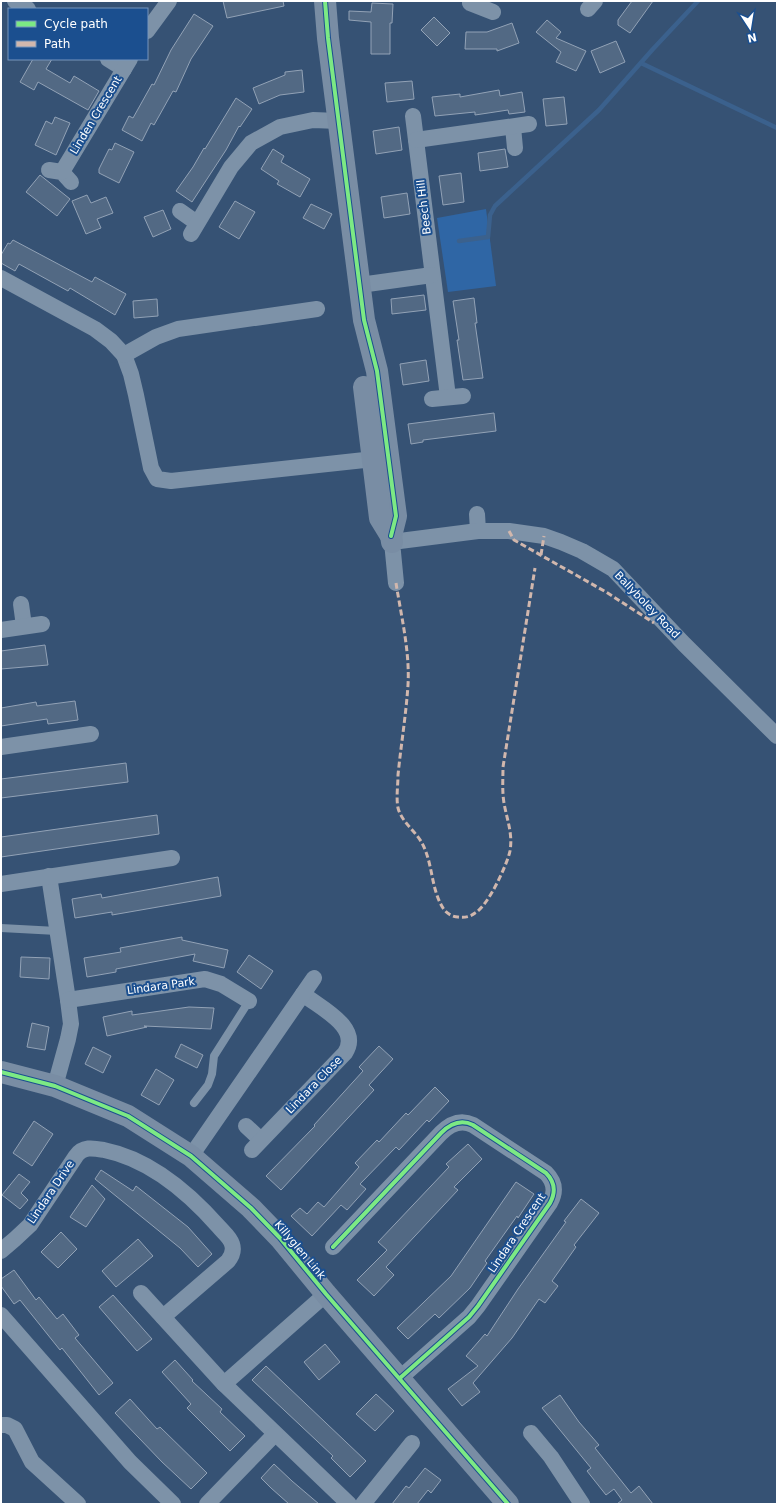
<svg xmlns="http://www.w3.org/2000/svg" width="778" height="1505" font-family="'DejaVu Sans',sans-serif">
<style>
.green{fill:#2f66a5}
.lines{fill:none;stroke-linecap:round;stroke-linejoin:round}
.stream{stroke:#3b618d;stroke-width:4.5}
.building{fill:#526984;stroke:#92a2b6}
.lane{stroke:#7d92a8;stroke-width:8}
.street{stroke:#7d92a8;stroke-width:16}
.secondary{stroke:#798da4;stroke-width:22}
.quiet{stroke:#d1b7ad;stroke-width:3;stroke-dasharray:6 3;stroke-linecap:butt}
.cycleway-casing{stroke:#1b4f8f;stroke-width:6}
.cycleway{stroke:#7ce984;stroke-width:4}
.labels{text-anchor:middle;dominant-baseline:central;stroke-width:4;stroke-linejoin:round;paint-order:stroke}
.street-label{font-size:11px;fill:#fff;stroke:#1b4f8f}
</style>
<rect width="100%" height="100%" fill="#365274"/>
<polygon class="green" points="486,209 496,286 448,292 437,218"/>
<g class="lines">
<g class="stream">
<polyline points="641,63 777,128"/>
<polyline points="459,241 488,237 490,215 495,206 599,110 653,49 698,1"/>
</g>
</g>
<g class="building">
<polygon points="223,1 283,1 284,6 227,18"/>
<polygon points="632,1 653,1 630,33 618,25 618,20"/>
<polygon points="372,3 393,4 392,23 390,23 390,54 371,54 371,22 349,20 349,11 371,12"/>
<polygon points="194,14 213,26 191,59 176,92 173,91 154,125 151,123 142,141 122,130 129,116 133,118 152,84 154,85 171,50"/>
<polygon points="434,17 450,33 437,46 421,30"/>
<polygon points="547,20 561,32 556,38 586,51 576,71 556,62 561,52 536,32"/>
<polygon points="512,23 519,43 497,51 497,49 465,49 466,32 487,32"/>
<polygon points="616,41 625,62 600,73 591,51"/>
<polygon points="33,59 52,59 46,69 70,83 74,76 99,91 88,110 38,82 34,90 20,82"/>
<polygon points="302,70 304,92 280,95 259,104 253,88 285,75 285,72"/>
<polygon points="412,81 414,99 387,102 385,83"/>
<polygon points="499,90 500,96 522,92 525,112 509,114 508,110 475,115 475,112 435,116 432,97 460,94 460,97"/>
<polygon points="564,97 567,124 546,126 543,99"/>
<polygon points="236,98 252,109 240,127 239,126 226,150 192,202 176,191 193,167 204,148 205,149"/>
<polygon points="55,117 70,123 56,155 35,145 46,121 52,124"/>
<polygon points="399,127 402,150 376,154 373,131"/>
<polygon points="115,143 134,152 119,183 99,173 99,169 109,149 112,150"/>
<polygon points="273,149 284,156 281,162 310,179 300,197 277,184 279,181 261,169"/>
<polygon points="505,149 508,167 480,171 478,153"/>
<polygon points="461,173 464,202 443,205 439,176"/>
<polygon points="40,175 70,199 57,216 26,192"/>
<polygon points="407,193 410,214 384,218 381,197"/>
<polygon points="87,195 91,203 106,197 113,213 97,219 101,228 86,234 72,201"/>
<polygon points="235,201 255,212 239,239 219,227"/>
<polygon points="311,204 332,214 324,229 303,218"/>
<polygon points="163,210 171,229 153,237 144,217"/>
<polygon points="13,240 92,282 95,277 126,294 115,315 70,288 68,291 19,264 15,271 1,263 1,255 8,243 10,244"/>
<polygon points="424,295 426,310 392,314 391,299"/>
<polygon points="474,298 477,323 475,323 483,378 463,380 457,340 459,340 453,301"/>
<polygon points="157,299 158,316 134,318 133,301"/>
<polygon points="426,360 429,381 403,385 400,364"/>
<polygon points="494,413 496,431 423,440 423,442 411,444 408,424"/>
<polygon points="45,645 48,665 1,669 1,651"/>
<polygon points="75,701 78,720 48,724 47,719 1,726 1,708 36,702 37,706"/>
<polygon points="126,763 128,782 1,798 1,779"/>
<polygon points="157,815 159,834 1,857 1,837"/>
<polygon points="218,877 221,896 112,915 112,912 75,918 72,899 101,894 102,898"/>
<polygon points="182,937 182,940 228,950 224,968 193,961 195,954 116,969 116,972 87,977 84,958 121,952 120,948"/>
<polygon points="249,955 273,971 261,989 237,972"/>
<polygon points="21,957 50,958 49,979 20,977"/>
<polygon points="189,1007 214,1008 211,1029 144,1026 147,1027 107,1036 103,1017 132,1011 132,1015"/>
<polygon points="32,1023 49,1027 45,1050 27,1047"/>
<polygon points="181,1044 203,1055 197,1068 175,1057"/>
<polygon points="379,1046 393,1059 369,1085 374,1090 281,1190 266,1176 315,1126 314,1125 363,1071 359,1067"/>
<polygon points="93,1047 111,1056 103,1073 85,1064"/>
<polygon points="156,1069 174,1080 159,1105 141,1095"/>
<polygon points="435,1087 449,1101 429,1122 427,1120 399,1150 396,1147 360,1184 366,1189 347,1210 341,1205 312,1236 291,1216 300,1208 307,1214 318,1202 324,1207 359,1167 355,1163 377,1140 379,1142 406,1113 408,1115"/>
<polygon points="34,1121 53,1134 32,1166 13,1153"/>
<polygon points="468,1144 482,1159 454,1187 458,1190 386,1267 394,1275 374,1296 357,1280 387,1250 378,1242 449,1167 446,1164"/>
<polygon points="101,1170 133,1191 136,1186 188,1227 212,1254 198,1267 180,1248 95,1179"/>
<polygon points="19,1174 30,1182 21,1193 28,1200 20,1209 2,1195"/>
<polygon points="516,1182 534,1194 518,1218 517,1216 485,1261 487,1263 470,1288 439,1318 435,1314 408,1339 397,1328 451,1276"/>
<polygon points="92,1185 105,1199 86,1227 70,1217"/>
<polygon points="581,1199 599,1213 574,1245 576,1247 552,1281 558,1286 545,1303 539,1299 512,1338 473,1383 480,1392 462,1406 448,1389 478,1366 466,1356 485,1334 487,1336 518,1289 566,1222 564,1221"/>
<polygon points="61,1232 77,1249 58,1268 41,1252"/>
<polygon points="138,1239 153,1256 116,1287 102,1271"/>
<polygon points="14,1270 36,1300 39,1297 57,1319 63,1314 79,1335 75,1338 113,1383 99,1395 62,1348 60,1350 20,1300 14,1304 1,1286 1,1279"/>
<polygon points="113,1295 152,1339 137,1351 99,1307"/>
<polygon points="325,1344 340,1362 319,1380 304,1362"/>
<polygon points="175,1360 193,1380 192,1381 222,1409 220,1412 245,1436 230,1451 187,1408 191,1404 162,1372"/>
<polygon points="266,1366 366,1461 350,1477 331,1458 333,1456 252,1380"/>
<polygon points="376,1394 394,1411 375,1431 356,1414"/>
<polygon points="560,1395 579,1422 599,1445 595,1448 631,1493 639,1486 653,1504 617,1504 622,1500 614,1489 606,1495 587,1471 591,1468 542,1408"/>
<polygon points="130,1399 157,1429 160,1427 207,1473 191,1489 162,1462 115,1413"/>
<polygon points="274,1464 292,1481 319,1504 289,1504 271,1488 261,1478"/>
<polygon points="425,1468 441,1480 431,1493 428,1490 417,1504 392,1504 406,1486 409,1488"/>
</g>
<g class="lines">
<g class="lane">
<polyline points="1,928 57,931"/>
<polyline points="194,1103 208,1085 212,1074 214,1056 249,1001"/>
</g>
<g class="street">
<polyline points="15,1 28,9"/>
<polyline points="471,1 470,3 493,12"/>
<polyline points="588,9 595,1"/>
<polyline points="147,31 169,1"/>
<polyline points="108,59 124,69"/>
<polyline points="413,116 448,397"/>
<polyline points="513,127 515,148"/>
<polyline points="416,140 529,124"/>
<polyline points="49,170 62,172 71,182"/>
<polyline points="62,172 130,59"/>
<polyline points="180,211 197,223"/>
<polyline points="191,234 231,167 251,143 280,127 313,120 338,121"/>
<polyline points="1,278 95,329 111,341 124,355 131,374 136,395 151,468 157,479 171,481 383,458"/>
<polyline points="360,285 432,275"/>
<polyline points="124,355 156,337 178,329 317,309"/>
<polyline points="432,399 463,396"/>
<polyline points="477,514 478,531"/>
<polyline points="396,583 392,542 478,531 509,531 544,536 561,542 582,551 613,569 684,644 777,736"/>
<polyline points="21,604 24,626"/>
<polyline points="1,630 42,624"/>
<polyline points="1,747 91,734"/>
<polyline points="49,876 68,1000 71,1024 68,1039 55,1086"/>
<polyline points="1,884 172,858"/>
<polyline points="68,1000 205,979 221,984 249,1001"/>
<polyline points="246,1126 261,1140"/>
<path d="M252,1150L345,1053C362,1027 320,1008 303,994"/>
<polyline points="191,1156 314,978"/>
<path d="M333,1247L441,1133C450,1124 461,1119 473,1125L546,1173C555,1182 556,1192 550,1203L478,1306L469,1317L400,1378"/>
<path d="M1,1251L15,1239L30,1225L76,1156C83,1146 93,1148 104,1150C149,1159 189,1193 219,1227C223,1232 230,1237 232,1244C234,1250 232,1256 228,1261L163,1317"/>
<polyline points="141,1293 224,1384 349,1504"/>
<polyline points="1,1315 130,1462 173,1504"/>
<polyline points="224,1384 326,1294"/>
<polyline points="1,1425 7,1425 15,1429 32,1462 78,1504"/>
<polyline points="531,1433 551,1457 582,1504"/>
<polyline points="207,1504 275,1434"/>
<polyline points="363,1504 412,1443"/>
</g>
<g class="secondary">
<polyline points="325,1 328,38 364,320 377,371 396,516 391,536"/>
<polyline points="364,387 380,518 391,536 392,542"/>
<polyline points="1,1072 55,1086 128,1116 191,1156 251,1208 280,1238 326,1294 508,1504"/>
</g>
<g class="quiet">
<polyline points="509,531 514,540 606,592 654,623"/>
<polyline points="541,555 544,536"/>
<path d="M396,583C401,615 410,652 408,685C406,715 401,745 398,775C398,786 396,797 398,808C402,823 417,832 423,845C433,865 431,889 443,908C446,913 452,917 458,917C464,918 470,917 475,913C488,906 507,865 510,851C513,834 507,820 504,803C502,791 503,779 503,767L535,568"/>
</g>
<g class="cycleway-casing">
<g id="cycleway">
<polyline points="325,1 328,38 364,320 377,371 396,516 391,536"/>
<polyline points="1,1072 55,1086 128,1116 191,1156 251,1208 280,1238 326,1294 508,1504"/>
<path d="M333,1247L441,1133C450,1124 461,1119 473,1125L546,1173C555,1182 556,1192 550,1203L478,1306L469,1317L400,1378"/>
</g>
</g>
<use href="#cycleway" class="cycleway"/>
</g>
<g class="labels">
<g class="street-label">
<text transform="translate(96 115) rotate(-59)">Linden Crescent</text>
<text transform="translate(424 207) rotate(-97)">Beech Hill</text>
<text transform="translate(647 605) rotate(46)">Ballyboley Road</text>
<text transform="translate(161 986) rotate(-8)">Lindara Park</text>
<text transform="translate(314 1085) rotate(-46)">Lindara Close</text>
<text transform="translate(51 1192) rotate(-56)">Lindara Drive</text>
<text transform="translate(517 1233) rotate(-56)">Lindara Crescent</text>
<text transform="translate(300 1250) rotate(50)">Killyglen Link</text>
</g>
</g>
<rect width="778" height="1505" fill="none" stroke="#ffffff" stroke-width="4"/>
<rect x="8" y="8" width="140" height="52" fill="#1b4f8f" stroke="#7695bc"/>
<rect x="16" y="21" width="20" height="6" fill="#7ce984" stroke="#7695bc"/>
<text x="44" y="28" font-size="12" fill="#ffffff">Cycle path</text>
<rect x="16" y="41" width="20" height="6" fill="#d1b7ad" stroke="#7695bc"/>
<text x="44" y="48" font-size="12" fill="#ffffff">Path</text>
<g transform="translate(750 28) rotate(168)" stroke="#1b4f8f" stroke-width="3" paint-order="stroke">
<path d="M0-3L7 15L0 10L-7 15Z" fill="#ffffff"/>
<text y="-6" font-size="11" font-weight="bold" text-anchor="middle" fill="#ffffff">N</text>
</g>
</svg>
